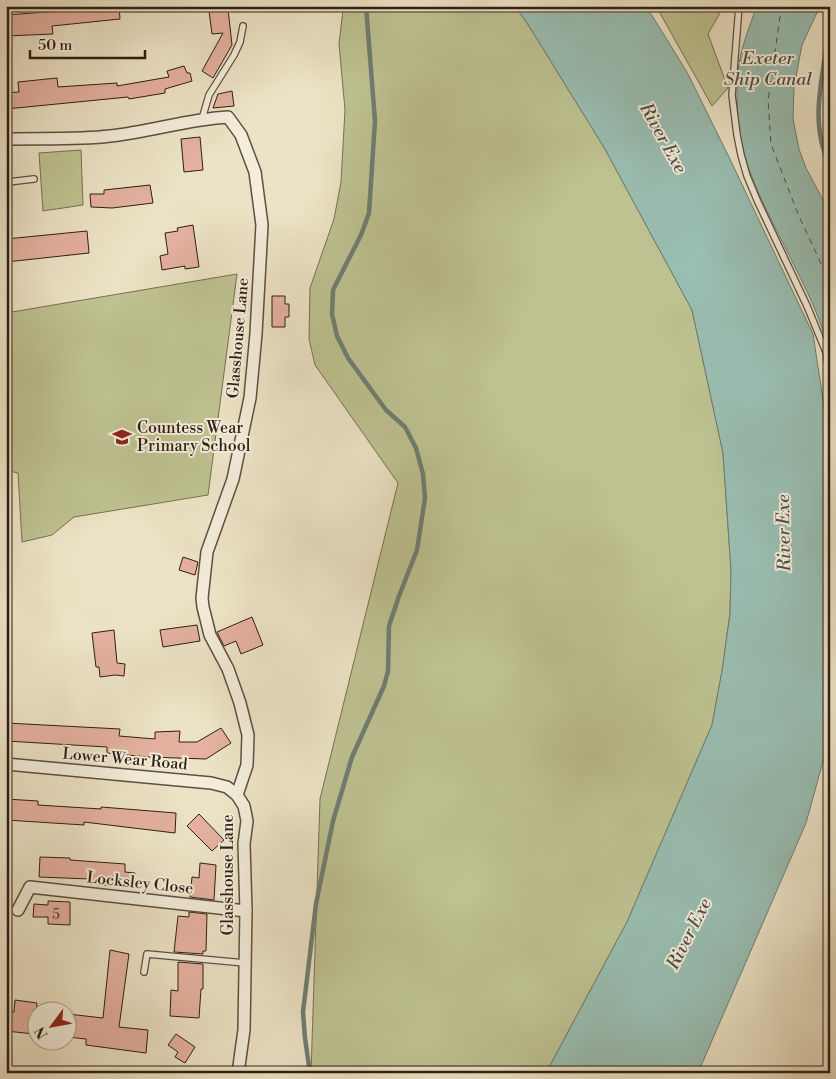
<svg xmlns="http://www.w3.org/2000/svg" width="836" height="1079" font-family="'Libre Bodoni',serif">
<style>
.green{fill:#bec291;stroke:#767053}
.water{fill:#99beb2;stroke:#6e7e73}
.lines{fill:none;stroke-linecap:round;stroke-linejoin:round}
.stream{stroke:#6e7e73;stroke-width:4.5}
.ferry{stroke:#4e4e44;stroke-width:1;stroke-dasharray:6 5;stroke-linecap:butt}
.building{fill:#e5b1a0;stroke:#2e1e15}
.lane-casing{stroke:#5e4f41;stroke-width:8}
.street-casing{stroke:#5e4f41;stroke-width:14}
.lane{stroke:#f3edda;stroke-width:5.5}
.street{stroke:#f3edda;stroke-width:11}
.labels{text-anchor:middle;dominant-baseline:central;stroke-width:4;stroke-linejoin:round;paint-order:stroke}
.number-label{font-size:14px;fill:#5c4338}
.street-label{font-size:16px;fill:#2e1e15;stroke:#f3edda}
.poi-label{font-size:16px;fill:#2e1e15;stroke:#f3edda;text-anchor:start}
.water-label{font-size:18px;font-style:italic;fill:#4e4e44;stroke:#f3edda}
</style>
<rect width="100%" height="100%" fill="#ece3c6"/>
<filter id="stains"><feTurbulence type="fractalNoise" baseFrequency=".004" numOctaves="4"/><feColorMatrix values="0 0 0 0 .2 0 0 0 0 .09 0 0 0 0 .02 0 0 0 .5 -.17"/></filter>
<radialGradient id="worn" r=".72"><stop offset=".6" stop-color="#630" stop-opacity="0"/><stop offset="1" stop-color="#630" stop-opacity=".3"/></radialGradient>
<g class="green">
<polygon points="342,6 515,6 529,26 605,149 692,310 723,453 731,570 730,613 722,671 712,725 627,922 546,1073 311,1073 320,799 398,483 315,365 309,339 310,288 334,219 341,182 345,110 339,44 343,10"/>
<polygon points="656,6 724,6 708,34 728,88 712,106"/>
<polygon points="81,150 83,205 43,211 39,153"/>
<polygon points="237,274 208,495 74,517 52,535 22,542 18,473 6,470 6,313"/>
</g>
<g class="water">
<polygon points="515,6 646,6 687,72 729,157 813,334 824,406 830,471 830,736 806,823 698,1073 546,1073 627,922 712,725 722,671 730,614 731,570 723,453 692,310 605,149 529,26"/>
<path d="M757,6H820L802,45L794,87L793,119L799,149L806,168L830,213V357C824,326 810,297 796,269C781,238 764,208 752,177C739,145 735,106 738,72C740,50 749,27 757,6Z"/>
</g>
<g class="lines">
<g class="stream">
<path d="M830,38L827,44C821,84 810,127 830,165"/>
<polyline points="310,1073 305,1038 303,1012 316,904 333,821 352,757 384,686 388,671 389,626 399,596 417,550 425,498 423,474 416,448 405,427 386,410 348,358 337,336 332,314 333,290 361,235 369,213 375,121 366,6"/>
</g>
<polyline class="ferry" points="785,6 780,17 768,100 771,144 798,214 830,283"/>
</g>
<g class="building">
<polygon points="59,6 119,6 120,19 52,26 53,34 6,36 6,15 60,11"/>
<polygon points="228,9 232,45 213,78 202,71 223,33 212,34 209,11"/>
<polygon points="184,66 187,73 190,73 192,81 165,89 165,93 129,99 128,97 6,109 6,93 19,92 18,82 57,78 58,87 117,83 117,86 169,77 167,71"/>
<polygon points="232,91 234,106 213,108 218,94"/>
<polygon points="200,137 203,170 184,172 181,139"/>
<polygon points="150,185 153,203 112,208 91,207 90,194 104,194 104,190"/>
<polygon points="193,225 199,267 185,269 185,266 162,270 160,256 168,254 165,233 178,231 177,228"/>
<polygon points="87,231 89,253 6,262 6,239"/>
<polygon points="272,296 285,296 285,304 289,304 289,317 285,317 285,327 272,327"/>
<polygon points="183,557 198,562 195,575 179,570"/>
<polygon points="252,617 263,645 241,654 236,641 224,646 217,632"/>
<polygon points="197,625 200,641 163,647 160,630"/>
<polygon points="114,630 117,663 125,664 124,676 115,675 100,677 99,667 96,667 92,633"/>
<polygon points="6,723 120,729 119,736 155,739 155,732 180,731 179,742 197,742 221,728 231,743 206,759 148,757 107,753 107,747 6,741"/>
<polygon points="6,799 38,801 38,805 101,809 101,807 176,813 175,833 84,822 84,825 6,820"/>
<polygon points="199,814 224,840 212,851 187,826"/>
<polygon points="40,857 70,858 70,860 125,864 125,872 135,873 134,887 90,884 90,879 39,877"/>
<polygon points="200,863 216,865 214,900 190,897 192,877 199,878"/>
<polygon points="48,901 70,902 70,925 48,924 48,917 33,917 34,904 48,905"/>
<polygon points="189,912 207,914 206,951 203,951 203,954 174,952 178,916 189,917"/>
<polygon points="110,950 129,954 119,1027 148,1030 146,1053 86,1045 86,1039 68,1037 68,1014 103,1018"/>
<polygon points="178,962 203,964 203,989 201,989 199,1018 170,1016 171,990 178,991"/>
<polygon points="15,1000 37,1003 34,1034 6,1031 7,1011 14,1012"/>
<polygon points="176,1034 195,1047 185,1063 175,1057 178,1052 168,1045"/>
</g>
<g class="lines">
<g class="lane-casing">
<g id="lane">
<polyline points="739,6 732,95 737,135 741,155 747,176 757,200 807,306 826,352 830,379"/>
<polyline points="202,119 209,95 234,55 240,42 243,26"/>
<polyline points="6,181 8,182 34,179"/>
<polyline points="144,972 147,954 245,963"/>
</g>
</g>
<g class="street-casing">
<g id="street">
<path d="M6,139C39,138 78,140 110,136C150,132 188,119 228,117L241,135L255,172L262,225L256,334L250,398L233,479L207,552L202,598L203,607L210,635L228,669L240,703L248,735L247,765L237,795"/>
<polyline points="6,764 211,783 227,787 237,795 244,806 247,821 244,844 246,911 244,1030 238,1073"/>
<polyline points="18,910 30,887 246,911"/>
</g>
</g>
<use href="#lane" class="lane"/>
<use href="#street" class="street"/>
</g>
<defs>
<g id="school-bare" transform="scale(1.5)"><path d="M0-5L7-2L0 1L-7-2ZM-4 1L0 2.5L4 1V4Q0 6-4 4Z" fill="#8f2418" stroke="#f3edda" stroke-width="2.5" paint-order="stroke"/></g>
</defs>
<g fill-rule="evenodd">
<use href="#school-bare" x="122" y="437"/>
</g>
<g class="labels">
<g class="number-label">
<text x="56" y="915">5</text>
</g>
<g class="street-label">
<text transform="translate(238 338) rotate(-85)">Glasshouse Lane</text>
<text transform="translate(125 759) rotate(5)">Lower Wear Road</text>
<text transform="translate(228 875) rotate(-90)">Glasshouse Lane</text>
<text transform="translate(140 883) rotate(6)">Locksley Close</text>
</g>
<g class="poi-label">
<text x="137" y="428">Countess Wear<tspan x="137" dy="18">Primary School</tspan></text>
</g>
<g class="water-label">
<text x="768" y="58">Exeter<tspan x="768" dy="21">Ship Canal</tspan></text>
<text transform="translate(663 138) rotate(61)">River Exe</text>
<text transform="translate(784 533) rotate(-91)">River Exe</text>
<text transform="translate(689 934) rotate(-63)">River Exe</text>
</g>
</g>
<rect width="836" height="1079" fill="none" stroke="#ece3c6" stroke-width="25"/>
<rect x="8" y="8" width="821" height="1064" fill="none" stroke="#2e1e15" stroke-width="2.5"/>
<rect x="12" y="12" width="811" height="1054" fill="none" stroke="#2e1e15"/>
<g transform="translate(52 1026) rotate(238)"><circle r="24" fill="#f3edda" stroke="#a49a8b"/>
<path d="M0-4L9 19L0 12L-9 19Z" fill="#8f2418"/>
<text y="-8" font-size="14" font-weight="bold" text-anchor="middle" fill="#2e1e15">N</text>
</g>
<path d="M30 50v8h115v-8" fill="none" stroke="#2e1e15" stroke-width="2.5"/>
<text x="38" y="50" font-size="15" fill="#2e1e15" stroke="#f3edda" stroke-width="4" paint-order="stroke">50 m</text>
<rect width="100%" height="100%" filter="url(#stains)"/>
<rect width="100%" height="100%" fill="url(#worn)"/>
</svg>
